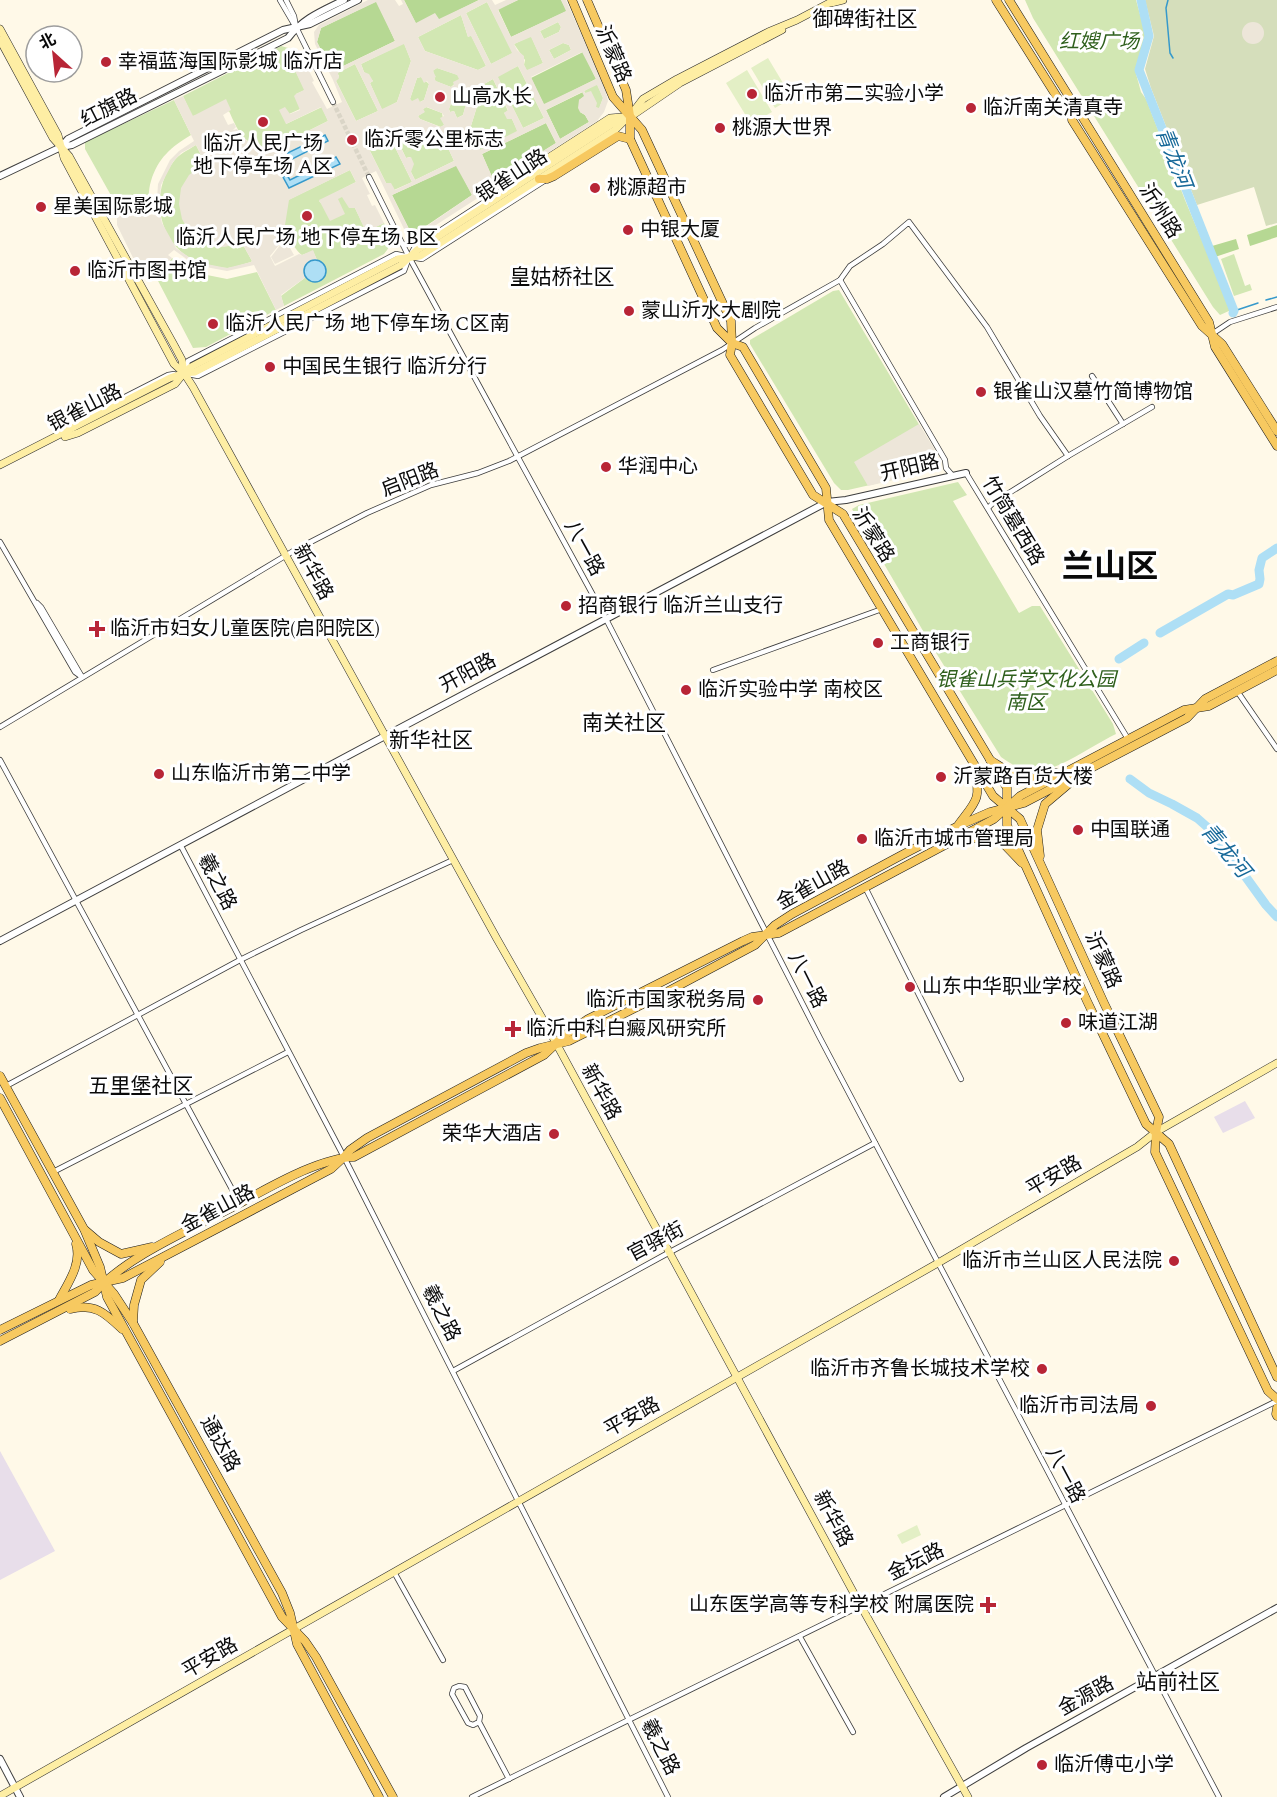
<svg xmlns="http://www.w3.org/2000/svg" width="1277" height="1797" font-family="Spectral,'Noto Sans SC',serif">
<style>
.industrial{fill:#e8deea}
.green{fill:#d2e7b3}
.forest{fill:#b6d893}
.cemetery{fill:#d5debb}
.pitch{fill:#e3efc5}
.plaza{fill:#ede6d9;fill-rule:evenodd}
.water{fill:#aedff5;stroke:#3699cb;stroke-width:1.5}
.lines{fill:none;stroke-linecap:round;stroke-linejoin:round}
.stream{stroke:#3699cb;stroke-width:1.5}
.river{stroke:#aedff5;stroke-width:9}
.minor-tunnel{stroke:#dad5c7;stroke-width:4.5;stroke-dasharray:4.5 2;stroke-linecap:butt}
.minor-casing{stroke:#3d3d3d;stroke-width:6}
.tertiary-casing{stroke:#3d3d3d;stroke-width:8}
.secondary-casing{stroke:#2c2c2c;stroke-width:8}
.primary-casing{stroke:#1b1b1b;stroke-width:9}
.minor{stroke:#fff;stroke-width:4.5}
.tertiary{stroke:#fff;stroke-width:6}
.secondary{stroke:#feeea4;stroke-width:7}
.primary{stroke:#f7c960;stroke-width:8}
.poi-dot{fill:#b82536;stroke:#fff;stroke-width:2}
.labels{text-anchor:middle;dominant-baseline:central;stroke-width:6;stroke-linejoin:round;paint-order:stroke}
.park-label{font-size:20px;font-style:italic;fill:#2f601d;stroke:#fff}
.street-label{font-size:20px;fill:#0a0a0a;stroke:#fff}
.poi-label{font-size:20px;fill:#0a0a0a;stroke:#fff;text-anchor:start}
.neighbourhood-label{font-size:21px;fill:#0a0a0a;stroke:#fff}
.water-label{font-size:21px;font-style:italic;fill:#176999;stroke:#fff}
.town-label{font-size:32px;font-weight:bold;fill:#0a0a0a;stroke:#fff}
</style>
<rect width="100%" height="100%" fill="#fff9e8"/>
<g class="industrial">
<polygon points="1245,1101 1255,1118 1223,1133 1214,1117"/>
<polygon points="0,1451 55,1551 0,1580"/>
</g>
<g class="green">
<polygon points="1025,0 1136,0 1146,36 1135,70 1141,92 1146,99 1185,200 1231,310 1220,315 1213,307 1033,18"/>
<polygon points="487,2 513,53 491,64 466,13"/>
<polygon points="461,15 468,37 471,35 486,66 478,70 425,51 418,37"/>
<polygon points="558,22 561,27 559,32 544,39 540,31"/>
<polygon points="531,36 543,63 527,71 524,65 525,60 514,44"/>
<polygon points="404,43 411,61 397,102 382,110 370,83 373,81 364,72 361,64"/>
<polygon points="563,43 569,45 571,50 554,59 549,50"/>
<path d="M281,46L299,51L303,58L292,64L305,90L296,94L300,109L289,114L286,124L322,107L328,121L266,152C242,139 240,136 229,111H231L192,116L183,96Z"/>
<polygon points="355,64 378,111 356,121 336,81 339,76 337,73"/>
<polygon points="518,66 544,118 523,128 497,76"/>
<polygon points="437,68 458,75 460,79 451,87 435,81 433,70"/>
<polygon points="421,77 429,84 424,100 420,102 412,102 410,99 417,78"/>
<polygon points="493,79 508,111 504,113 512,119 518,132 480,150 470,129 484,84"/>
<polygon points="597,84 603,98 599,109 595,107 584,91"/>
<polygon points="458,92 466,92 468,97 463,115 457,118 454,111 450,112 449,109 454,94"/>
<path d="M174,100L191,135C171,147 158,158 151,181C148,190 149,201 148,210L122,215L85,149V142Z"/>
<polygon points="426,107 442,113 444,125 441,127 420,119 418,116 424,112 423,109"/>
<polygon points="410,128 444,139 454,161 415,180 411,172 410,157 406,158 395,135"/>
<polygon points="390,137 412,182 394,190 386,183 368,147"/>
<path d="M196,145L205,163L190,233C209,250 219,245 242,243L252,261L251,262C243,264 235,267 228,268C222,268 215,266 209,265C162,256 145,199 174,161C179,154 188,150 196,145Z"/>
<path d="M350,170L356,182L319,201L321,203L342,196L355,208L366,231L384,223C391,237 395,241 384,254L284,306L281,296L306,277L308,280L321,261L317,260L313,251L302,255C295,250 286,234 285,225C284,217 287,207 288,200Z"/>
<polygon points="1234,254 1245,286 1250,284 1252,290 1234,296 1221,259"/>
<polygon points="172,258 192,272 227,279 257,272 276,310 206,347 193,348 156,277"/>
<polygon points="839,290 936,453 936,470 848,490 841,490 834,483 750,344 750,340 833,291"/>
<path d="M958,482L967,495L953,501L1019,613L1032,606H1040L1113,724L1116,734C1095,744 1057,771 1035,772C1022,772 1010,763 1001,757L933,648L852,509L859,505Z"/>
</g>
<g class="forest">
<polygon points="404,0 479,0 439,20 435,14 416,24"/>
<polygon points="518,0 561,0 567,11 511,37 498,9"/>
<polygon points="377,1 395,41 335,70 330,68 317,42 321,28"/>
<polygon points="583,52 596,79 544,105 531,78"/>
<polygon points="583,92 585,96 579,100 580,112 585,115 589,122 560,139 546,110"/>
<polygon points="546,123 556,143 494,182 482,154"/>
<polygon points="457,165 472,195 420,230 409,229 392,195"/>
<polygon points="1277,225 1277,237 1250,246 1247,235"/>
<polygon points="1236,239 1239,249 1215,257 1212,246"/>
</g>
<polygon class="cemetery" points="1145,0 1277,0 1277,223 1266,226 1254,187 1197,205 1151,88 1145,69 1154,36"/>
<g class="pitch">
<polygon points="768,58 792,98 775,108 751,68"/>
<polygon points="747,70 772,112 751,124 726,83"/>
<polygon points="917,1525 921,1535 902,1544 897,1535"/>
</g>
<g class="plaza">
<path d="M368,0H395L399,6L403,4L401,0H404L416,23L435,13L439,19L479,0H492L495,5L506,0H518L498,10L511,37L566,11L561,0H566L605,88L608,101L604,112L597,121L422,234L405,231L376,171L362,178L370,194L367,195L372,206L375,205L384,223L366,232L355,208H349L342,197L338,199L345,214L330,221L319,200L356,182L350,170L289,200L285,225L289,237L284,239L270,256L275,266L299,254L302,255L313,250L317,260H315L304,274L306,277L281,295L284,306L276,310L254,265L227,271L195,265L174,250L168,255L172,258L166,265L156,277L149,280L139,270L117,225V218L122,215L148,210L149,215L156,214L158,184L170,160L179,151L194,141L174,100L183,96L193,116L226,99L231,110L223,115L228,125L234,123L236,127L233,130L237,129L247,141L266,152L328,121L321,107L286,124L279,110L285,107L290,114L300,110L294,96L296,94L304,90L292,64L303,58L314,81L312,82L327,109L342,102L333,80L315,44L314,32L319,25ZM376,2L395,41L335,70L330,68L317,42L321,28ZM487,2L512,53L491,64L466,13ZM461,15L468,37L471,36L486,66L478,70L425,51L418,37ZM558,22L561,27L559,32L544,39L540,31ZM531,37L543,63L527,70L524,65V56L517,50L514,44ZM563,43L569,45L571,50L554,59L549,50ZM404,44L411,61L397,102L382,109L370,83L373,81L369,74L364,72L361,64ZM582,52L596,79L544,104L531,77ZM355,64L378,111L356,121L336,81L339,78L338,73ZM518,66L544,118L523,128L498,77ZM437,68L457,75L459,79L453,82L454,85L451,87L436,81L434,78L436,77L433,71ZM421,77L424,83L427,81L429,84L424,100L420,102L418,98L412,101L410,99L417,78ZM493,79L508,110L504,113L507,119H512L517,131L480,150L470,129L484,84ZM597,85L603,98L599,108L596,107L597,103L591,91L585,93L584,91ZM466,92L468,97L463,115L457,118L454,111L450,112L449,109L454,95L457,93L459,96ZM582,92L584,96L579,100L578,108L580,112L585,115L589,122L560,139L546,110ZM427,107L442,113L444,116L440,118L444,125L440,127L420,119L418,116L425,112L423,109ZM546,123L556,143L494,181L482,154ZM410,128L444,139L454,161L415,180L411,172L414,164L411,157L406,158L395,136ZM325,135L328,141L282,164ZM390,137L412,182L395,190L391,183H386L368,147ZM196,145L205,163L189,175L181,188L179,204L182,219L190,233L197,239L211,246L224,247L242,243L252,261L251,262L227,268L196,262L176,248L162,223L159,209L161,185L173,162L181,153ZM339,163V164L289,188L287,175L290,180ZM456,166L472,195L421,230L409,229L392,195Z"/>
<circle cx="1253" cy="33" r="11"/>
<polygon points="290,237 294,245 290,248 294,255 275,264 271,257 284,240"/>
<polygon points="919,424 935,450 916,460 923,473 868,486 854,462"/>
</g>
<g class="water">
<polygon points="325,135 328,141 282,164 284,168 280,170 275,159"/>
<polygon points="336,157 340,164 289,188 283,177 287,175 290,180"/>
<circle cx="315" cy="271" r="11"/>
</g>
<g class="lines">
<g class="stream">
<polyline points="1168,0 1166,8 1170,53 1173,58"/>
<polyline points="1266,300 1277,297"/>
<polyline points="1234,311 1258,303"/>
</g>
<g class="river">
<polyline points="1141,0 1149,36 1139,70 1234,311 1233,313"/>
<polyline points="1160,633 1228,594 1233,595 1259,584 1260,579 1259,570 1262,558 1277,548"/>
<polyline points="1119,659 1144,643"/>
<polyline points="1130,779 1149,793 1172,804 1197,818 1214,833 1266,905 1277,917"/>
</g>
<polyline class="minor-tunnel" points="333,102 369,177"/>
<g class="minor-casing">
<g id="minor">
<polyline points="280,0 294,24"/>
<polyline points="286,0 294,16 296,27 333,102"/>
<polyline points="369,177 409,257 606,619 820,1038 1219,1797"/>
<polyline points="412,252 415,247 523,177"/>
<polyline points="416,258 422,259 544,181"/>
<polyline points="840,280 945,460 946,468 952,475"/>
<polyline points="1212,334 1230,322 1277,307"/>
<polyline points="185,370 188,361 396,254 405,256"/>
<polyline points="188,374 198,376 404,271 408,260"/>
<polyline points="1092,376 1123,424"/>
<polyline points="72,424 168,375 174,374"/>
<polyline points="966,473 1128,739"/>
<polyline points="988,508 993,503 1068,456 1152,407"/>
<polyline points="0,542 75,672 82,677"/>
<polyline points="37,603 41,607 82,677"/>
<polyline points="713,670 882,609"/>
<polyline points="1237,691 1277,749"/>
<polyline points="0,727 295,550 367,513 431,485 478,473 509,461 722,350 755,328 840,280 850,266 883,244 909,222 987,327 1040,416 1068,456"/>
<polyline points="0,760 240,1204"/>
<polyline points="181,846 344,1157 668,1797"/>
<polyline points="865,887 961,1079"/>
<polyline points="6,1086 240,960 301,930 453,860"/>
<polyline points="53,1172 288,1052"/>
<polyline points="453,1371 670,1252 875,1143"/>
<polyline points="394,1572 443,1660"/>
<polyline points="800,1637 853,1732"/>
<polyline points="479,1722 473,1725 468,1723 452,1694 454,1688 459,1686 465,1687 480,1716 479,1722 509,1779"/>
<polyline points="472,1797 1277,1401"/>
</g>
</g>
<g class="tertiary-casing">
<g id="tertiary">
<polyline points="61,147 68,139 283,30 310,24 358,0"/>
<path d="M0,176L61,147L72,145L288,38C303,18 322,11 344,0"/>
<polyline points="0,941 385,736 827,502 846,500 966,473"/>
<polyline points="0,1759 20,1797"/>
<polyline points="944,1797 1026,1748 1277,1608"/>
</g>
</g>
<g class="secondary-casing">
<g id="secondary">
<polyline points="831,3 843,0"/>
<polyline points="0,29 58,135 64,158 174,364 184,373 193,387 497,939 549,1030 857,1599 968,1797"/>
<polyline points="0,40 53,138 69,156 174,345 182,360 184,373"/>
<polyline points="633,115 680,83 782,30"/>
<polyline points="523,178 534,167 610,118 622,117"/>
<polyline points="185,372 191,367 398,259 420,256 615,130 624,121"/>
<polyline points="65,437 78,433 175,384 183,374"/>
<polyline points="0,465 170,378 184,373 195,372 401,265 417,250 612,124 630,116 643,99 677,79 768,32 797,20 835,0"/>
<polyline points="0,1796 938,1263 1137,1147 1156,1132 1277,1063"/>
</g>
</g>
<g class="primary-casing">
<g id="primary">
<polyline points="572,0 613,97 642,130 731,321 732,343 730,355 813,495 843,514 1007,788 1007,825 1087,1001 1146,1124 1169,1144 1277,1377"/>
<polyline points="587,0 626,90 630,116 630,139 717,328 732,343 743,347 826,488 829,520 993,796 1020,819 1104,1003 1159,1117 1156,1132 1155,1152 1268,1391 1277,1399"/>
<polyline points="996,0 1064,108 1081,115 1209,322 1215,347 1277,446"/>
<polyline points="1009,0 1073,103 1072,120 1202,326 1222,344 1277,431"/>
<polyline points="539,179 547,179 554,176 618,136 630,139"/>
<path d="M990,760C1019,778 1022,783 1056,773"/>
<path d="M959,824C976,801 981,800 975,771"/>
<polyline points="961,839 997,837 1022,863"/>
<polyline points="1040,856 1037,830 1045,804 1071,782"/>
<polyline points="0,1076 84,1229 100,1267 107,1297 192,1452 282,1617 305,1641 316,1657 393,1797"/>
<polyline points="0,1098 93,1270 114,1294 133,1323 282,1593 290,1613 297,1644 379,1797"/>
<polyline points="85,1230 99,1242 121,1254 152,1247"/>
<path d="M59,1300C68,1283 82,1264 76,1244"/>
<path d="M70,1309C95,1303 105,1313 122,1329"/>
<polyline points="133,1323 134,1305 141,1280 160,1262"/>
<polyline points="0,1330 91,1285 123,1278 331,1169 344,1157 350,1150 367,1138 526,1053 540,1048 569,1041 661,995 755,945 775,925 792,914 900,856 958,826 990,812 1024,803 1187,718 1205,699 1277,661"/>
<path d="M0,1341L95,1292C125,1258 187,1231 227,1210C262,1192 316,1158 354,1157L544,1055L565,1035L588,1019L743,941L752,937L779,933L994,819L1020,796L1184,710L1209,706L1277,670"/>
<polyline points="1277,1408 1276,1414 1277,1416"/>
</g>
</g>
<use href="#minor" class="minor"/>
<use href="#tertiary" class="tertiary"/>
<use href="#secondary" class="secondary"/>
<use href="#primary" class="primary"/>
</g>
<g class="poi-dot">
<circle cx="106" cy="62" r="6"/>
<circle cx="752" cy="94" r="6"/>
<circle cx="440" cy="97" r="6"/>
<circle cx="971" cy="108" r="6"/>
<circle cx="263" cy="122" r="6"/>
<circle cx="720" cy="128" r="6"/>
<circle cx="352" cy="140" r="6"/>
<circle cx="595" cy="188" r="6"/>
<circle cx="41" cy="207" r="6"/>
<circle cx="307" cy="216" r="6"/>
<circle cx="628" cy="230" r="6"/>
<circle cx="75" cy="271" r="6"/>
<circle cx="629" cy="311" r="6"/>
<circle cx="213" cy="324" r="6"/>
<circle cx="270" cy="367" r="6"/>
<circle cx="981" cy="392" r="6"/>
<circle cx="606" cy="467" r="6"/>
<circle cx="566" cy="606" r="6"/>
<path d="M94 620h6v6h6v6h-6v6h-6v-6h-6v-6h6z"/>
<circle cx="878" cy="643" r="6"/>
<circle cx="686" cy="690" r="6"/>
<circle cx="159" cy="774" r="6"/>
<circle cx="941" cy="777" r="6"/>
<circle cx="1078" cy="830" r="6"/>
<circle cx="862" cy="839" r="6"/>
<circle cx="910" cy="987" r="6"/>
<circle cx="758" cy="1000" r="6"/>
<circle cx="1066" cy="1023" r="6"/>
<path d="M510 1020h6v6h6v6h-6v6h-6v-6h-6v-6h6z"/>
<circle cx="554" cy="1134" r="6"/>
<circle cx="1174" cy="1261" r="6"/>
<circle cx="1042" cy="1369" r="6"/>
<circle cx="1151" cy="1406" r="6"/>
<path d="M985 1596h6v6h6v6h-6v6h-6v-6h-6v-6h6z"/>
<circle cx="1042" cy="1765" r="6"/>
</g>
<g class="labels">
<g class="park-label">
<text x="1099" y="42">红嫂广场</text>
<text x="1026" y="680">银雀山兵学文化公园<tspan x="1026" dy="23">南区</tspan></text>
</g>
<g class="street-label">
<text transform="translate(613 54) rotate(67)">沂蒙路</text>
<text transform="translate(109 108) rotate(-27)">红旗路</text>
<text transform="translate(512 176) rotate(-33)">银雀山路</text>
<text transform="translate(1160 211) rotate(58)">沂州路</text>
<text transform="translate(85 408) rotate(-27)">银雀山路</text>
<text transform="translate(910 468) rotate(-13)">开阳路</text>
<text transform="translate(410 480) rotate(-21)">启阳路</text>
<text transform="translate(1013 521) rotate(59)">竹简墓西路</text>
<text transform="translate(873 535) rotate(58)">沂蒙路</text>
<text transform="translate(584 548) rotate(61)">八一路</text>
<text transform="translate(313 572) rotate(61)">新华路</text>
<text transform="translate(468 673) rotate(-28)">开阳路</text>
<text transform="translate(217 882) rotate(63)">羲之路</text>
<text transform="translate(813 885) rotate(-29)">金雀山路</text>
<text transform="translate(1103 960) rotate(66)">沂蒙路</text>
<text transform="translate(807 980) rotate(63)">八一路</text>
<text transform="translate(601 1092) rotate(61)">新华路</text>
<text transform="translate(1054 1176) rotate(-30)">平安路</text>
<text transform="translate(218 1209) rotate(-28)">金雀山路</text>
<text transform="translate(656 1242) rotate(-28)">官驿街</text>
<text transform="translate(441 1313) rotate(63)">羲之路</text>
<text transform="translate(632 1417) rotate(-29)">平安路</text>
<text transform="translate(220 1444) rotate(61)">通达路</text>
<text transform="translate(1065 1475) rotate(62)">八一路</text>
<text transform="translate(833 1519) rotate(62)">新华路</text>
<text transform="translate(916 1562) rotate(-26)">金坛路</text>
<text transform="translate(210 1658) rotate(-30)">平安路</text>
<text transform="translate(1086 1696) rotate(-29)">金源路</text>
<text transform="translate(660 1747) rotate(63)">羲之路</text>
</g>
<g class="poi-label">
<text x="118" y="62">幸福蓝海国际影城 临沂店</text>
<text x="764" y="94">临沂市第二实验小学</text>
<text x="452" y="97">山高水长</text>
<text x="983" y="108">临沂南关清真寺</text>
<text x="732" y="128">桃源大世界</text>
<text x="364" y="140">临沂零公里标志</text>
<text x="263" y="144" text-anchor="middle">临沂人民广场<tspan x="263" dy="23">地下停车场 A区</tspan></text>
<text x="607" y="188">桃源超市</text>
<text x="53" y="207">星美国际影城</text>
<text x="640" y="230">中银大厦</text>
<text x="307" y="238" text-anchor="middle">临沂人民广场 地下停车场 B区</text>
<text x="87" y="271">临沂市图书馆</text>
<text x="641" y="311">蒙山沂水大剧院</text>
<text x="225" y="324">临沂人民广场 地下停车场 C区南</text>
<text x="282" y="367">中国民生银行 临沂分行</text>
<text x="993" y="392">银雀山汉墓竹简博物馆</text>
<text x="618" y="467">华润中心</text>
<text x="578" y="606">招商银行 临沂兰山支行</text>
<text x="110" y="629">临沂市妇女儿童医院(启阳院区)</text>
<text x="890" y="643">工商银行</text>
<text x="698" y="690">临沂实验中学 南校区</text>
<text x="171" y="774">山东临沂市第二中学</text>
<text x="953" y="777">沂蒙路百货大楼</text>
<text x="1090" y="830">中国联通</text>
<text x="874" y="839">临沂市城市管理局</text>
<text x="922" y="987">山东中华职业学校</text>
<text x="746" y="1000" text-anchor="end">临沂市国家税务局</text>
<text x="1078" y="1023">味道江湖</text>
<text x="526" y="1029">临沂中科白癜风研究所</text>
<text x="542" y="1134" text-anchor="end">荣华大酒店</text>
<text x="1162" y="1261" text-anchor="end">临沂市兰山区人民法院</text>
<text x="1030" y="1369" text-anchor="end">临沂市齐鲁长城技术学校</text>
<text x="1139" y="1406" text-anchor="end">临沂市司法局</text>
<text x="974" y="1605" text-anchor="end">山东医学高等专科学校 附属医院</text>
<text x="1054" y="1765">临沂傅屯小学</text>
</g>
<g class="neighbourhood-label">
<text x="865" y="20">御碑街社区</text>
<text x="562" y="278">皇姑桥社区</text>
<text x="624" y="724">南关社区</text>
<text x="431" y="741">新华社区</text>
<text x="141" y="1087">五里堡社区</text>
<text x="1178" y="1683">站前社区</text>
</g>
<g class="water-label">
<text transform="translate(1173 158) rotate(69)">青龙河</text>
<text transform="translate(1225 851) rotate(50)">青龙河</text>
</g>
<g class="town-label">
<text x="1110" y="567">兰山区</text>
</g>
</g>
<g transform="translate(54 54) rotate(333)"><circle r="28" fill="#ffffff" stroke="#9d9d9d" stroke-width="1.5"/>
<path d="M0-4.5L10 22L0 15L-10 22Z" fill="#b82536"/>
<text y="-9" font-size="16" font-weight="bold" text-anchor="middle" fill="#0a0a0a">北</text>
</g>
</svg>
